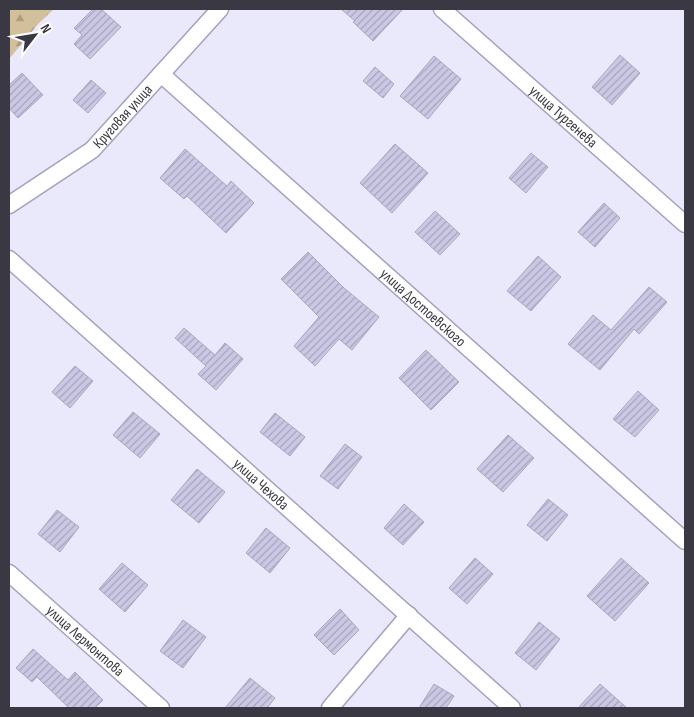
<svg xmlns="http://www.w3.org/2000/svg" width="694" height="717" font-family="'Sofia Sans Condensed',sans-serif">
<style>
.forest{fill:url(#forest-firs)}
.building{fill:url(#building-hatch);stroke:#aaa6c3}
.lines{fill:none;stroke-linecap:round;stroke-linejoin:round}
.street-casing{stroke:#a5a1be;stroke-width:19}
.street{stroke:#fff;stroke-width:16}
.labels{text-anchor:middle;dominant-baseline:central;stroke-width:4;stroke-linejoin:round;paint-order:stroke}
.street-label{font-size:15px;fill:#393843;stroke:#fff}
</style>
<defs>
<pattern id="forest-firs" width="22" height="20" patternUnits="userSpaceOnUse" patternTransform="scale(1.25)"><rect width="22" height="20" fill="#d1c09b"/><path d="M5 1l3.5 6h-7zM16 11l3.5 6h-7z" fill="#ab9d80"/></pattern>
<pattern id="building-hatch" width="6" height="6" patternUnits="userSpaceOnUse" patternTransform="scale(1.25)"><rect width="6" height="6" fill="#cbc8e5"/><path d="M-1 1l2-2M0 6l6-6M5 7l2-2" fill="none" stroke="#a6a3bb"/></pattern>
</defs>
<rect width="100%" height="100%" fill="#eae8fb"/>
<polygon class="forest" points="11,9 54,9 38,24 9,59 9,11"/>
<g class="building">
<polygon points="93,9 101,9 121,27 90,59 74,44 82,35 74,28"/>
<polygon points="341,9 403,9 373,41 353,22 355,21"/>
<polygon points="620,55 640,73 612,105 592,87"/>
<polygon points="434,56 461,79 428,119 400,96"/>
<polygon points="375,67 394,84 383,98 363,81"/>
<polygon points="22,73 43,95 18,118 9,108 9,85"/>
<polygon points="91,80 106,93 88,113 73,100"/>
<polygon points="395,144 428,173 392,213 360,183"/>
<polygon points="185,149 227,186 231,181 254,203 226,233 187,196 184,199 160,178"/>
<polygon points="531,153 548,167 526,193 509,178"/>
<polygon points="604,203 620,218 595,247 578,232"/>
<polygon points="435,211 460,234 440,255 415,232"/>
<polygon points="308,252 344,288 379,317 352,350 339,339 315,366 294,346 319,317 281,279"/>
<polygon points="538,256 561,277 531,311 507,291"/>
<polygon points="649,287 667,302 639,334 634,329 600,370 568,344 593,315 611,330"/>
<polygon points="184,328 215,355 225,343 243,359 216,390 198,374 206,366 175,338"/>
<polygon points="426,350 459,382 431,410 399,378"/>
<polygon points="75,366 93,381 70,408 52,392"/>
<polygon points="638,391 659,410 635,437 613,419"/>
<polygon points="133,412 160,434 140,458 113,435"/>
<polygon points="275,413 305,437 290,456 260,432"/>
<polygon points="508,435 534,458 503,492 477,469"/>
<polygon points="345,444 362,457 338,489 320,476"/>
<polygon points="197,469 225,492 199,523 171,500"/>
<polygon points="548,499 568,515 547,541 527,525"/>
<polygon points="404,504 424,522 403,545 384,528"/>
<polygon points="57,510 79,527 60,552 38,534"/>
<polygon points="266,528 290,548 270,573 246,553"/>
<polygon points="475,558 493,574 467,604 449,588"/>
<polygon points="621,558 649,583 615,621 587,596"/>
<polygon points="122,563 148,585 125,612 99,589"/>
<polygon points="340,609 359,630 334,655 314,635"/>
<polygon points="183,620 206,637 183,668 160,651"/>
<polygon points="539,622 560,639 536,670 515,653"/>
<polygon points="33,649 68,680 75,672 103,700 95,708 69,708 37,677 32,682 16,668"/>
<polygon points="250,678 275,698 267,708 225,708"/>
<polygon points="434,684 454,696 446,708 419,708"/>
<polygon points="600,684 627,708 578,708"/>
</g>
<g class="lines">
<g class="street-casing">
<g id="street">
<path id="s1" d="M442,9L685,224"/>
<path id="s2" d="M161,74L685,541"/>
<path id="s3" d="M9,205L92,150L220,9"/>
<path id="s4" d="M9,259L512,708"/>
<path id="s5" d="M9,573L161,708"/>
<polyline points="330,708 409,615"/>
</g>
</g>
<use href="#street" class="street"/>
</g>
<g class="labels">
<g class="street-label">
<text stroke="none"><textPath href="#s3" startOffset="145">Круговая улица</textPath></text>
<text stroke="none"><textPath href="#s1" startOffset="162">улица Тургенева</textPath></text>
<text stroke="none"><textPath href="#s2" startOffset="351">улица Достоевского</textPath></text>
<text stroke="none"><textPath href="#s4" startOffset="338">улица Чехова</textPath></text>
<text stroke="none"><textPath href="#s5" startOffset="102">улица Лермонтова</textPath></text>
</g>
</g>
<rect width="694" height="717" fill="none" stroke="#393843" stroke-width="20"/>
<g transform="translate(35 35) rotate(59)" stroke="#ffffff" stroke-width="4" paint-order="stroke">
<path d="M0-4L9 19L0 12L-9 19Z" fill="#393843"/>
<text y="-8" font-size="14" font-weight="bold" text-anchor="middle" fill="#393843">N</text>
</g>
</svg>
